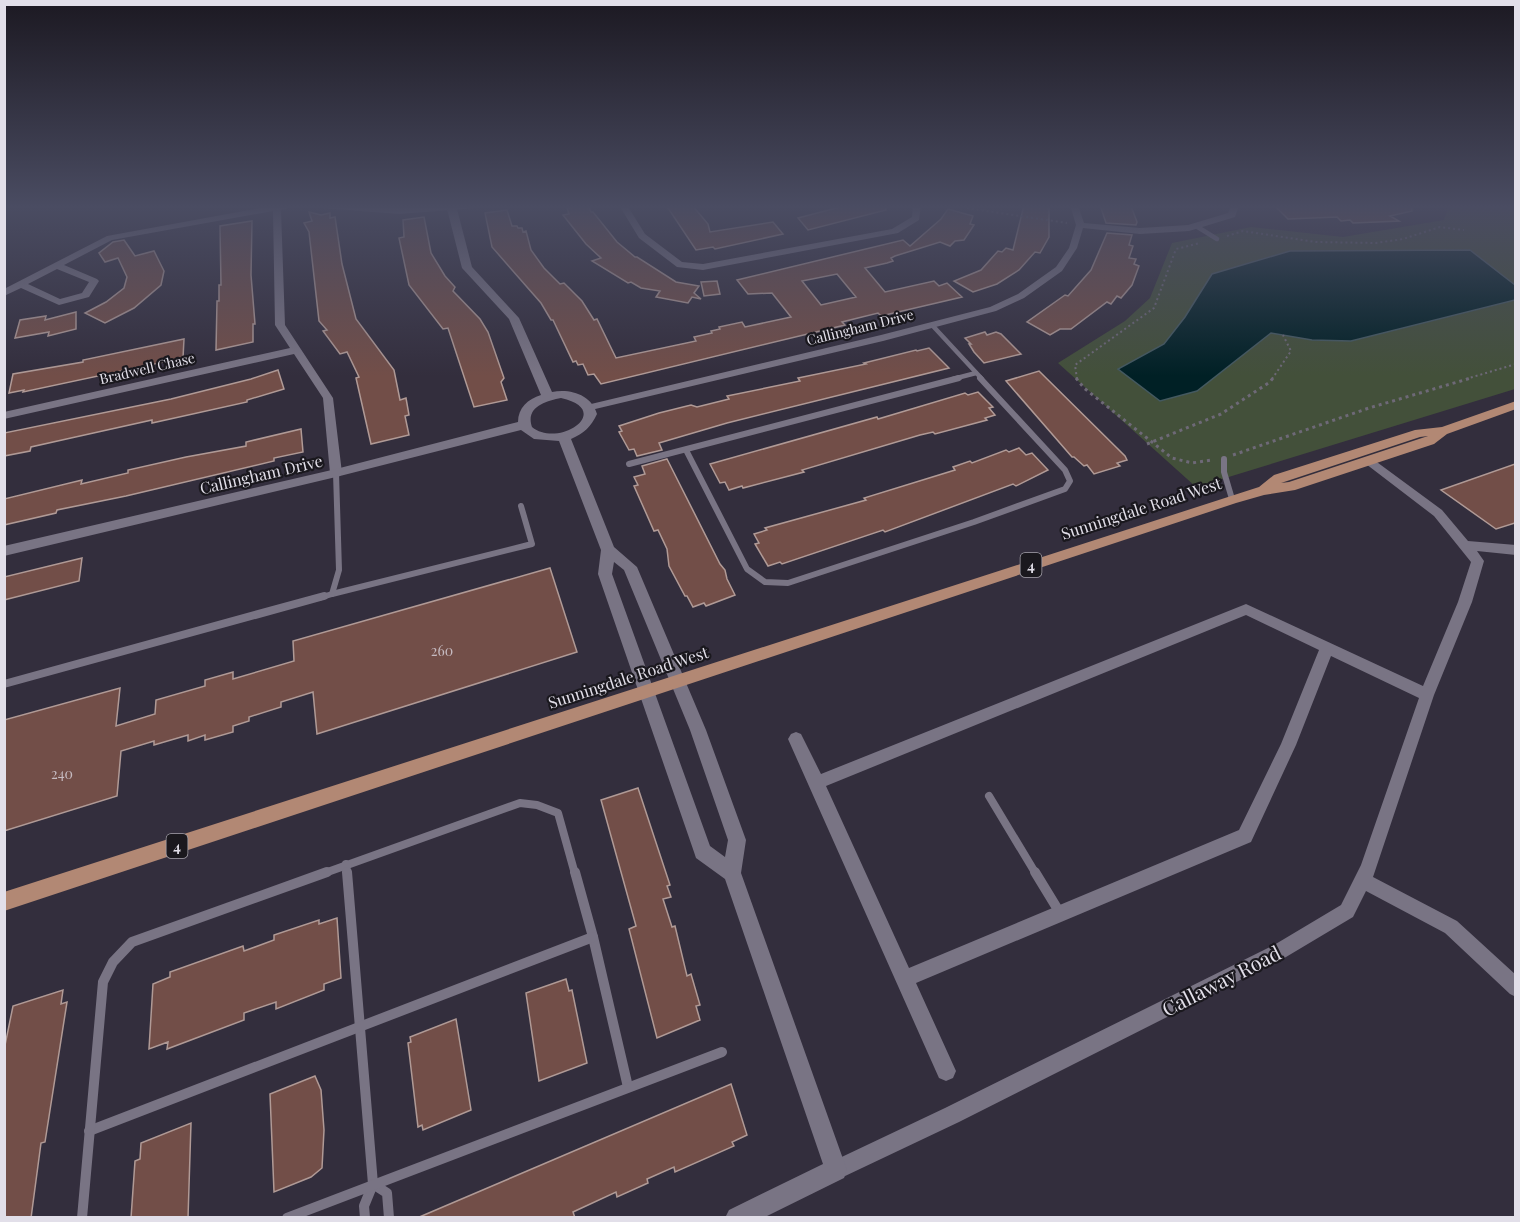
<svg xmlns="http://www.w3.org/2000/svg" width="1520" height="1222" font-family="'Playfair Display',serif">
<style>
.green{fill:#43503a}
.water{fill:#002025;stroke:#445960;stroke-width:1.5}
.building{fill:#724e48;stroke:#b09a96;stroke-width:1.5;fill-rule:evenodd}
.lines{fill:none;stroke-linecap:round;stroke-linejoin:round}
.path-far1{stroke:#6e6977;stroke-width:2;stroke-dasharray:2 3;stroke-linecap:butt}
.path{stroke:#6e6977;stroke-width:3;stroke-dasharray:3 4;stroke-linecap:butt}
.service-far3{stroke:#797484;stroke-width:4.5}
.service-far2{stroke:#797484;stroke-width:6}
.service-far1{stroke:#797484;stroke-width:8}
.service{stroke:#797484;stroke-width:10}
.minor{fill:#797484;fill-rule:evenodd}
.tertiary{fill:#797484;fill-rule:evenodd}
.primary{fill:#b28874;fill-rule:evenodd}
.labels{text-anchor:middle;dominant-baseline:central;stroke-width:4.5;stroke-linejoin:round;paint-order:stroke}
.far-street-label{font-size:14px;fill:#e2dfe9;stroke:#1a181e}
.number-label{font-size:14px;fill:#c6bbc1}
.shield{fill:#1a181e;stroke:#a6a3ac;stroke-width:1.5}
.shield-label{font-size:15px;font-weight:bold;fill:#e2dfe9}
.street-label{font-size:16px;fill:#e2dfe9;stroke:#1a181e}
.near-street-label{font-size:20px;fill:#e2dfe9;stroke:#1a181e}
</style>
<rect width="100%" height="100%" fill="#332e3d"/>
<polygon class="green" points="1449,205 1515,205 1515,389 1196,487 1058,363 1125,321 1150,298 1172,243 1251,227 1343,237 1444,220"/>
<polygon class="water" points="1470,250 1515,285 1515,300 1351,341 1312,340 1271,333 1197,391 1160,401 1118,369 1164,344 1185,317 1212,274 1290,251"/>
<g class="building">
<polygon points="588,205 591,212 593,212 617,242 635,257 637,257 676,282 699,286 694,293 701,299 692,297 688,303 656,297 660,291 641,288 631,282 628,283 592,261 601,258 586,244 563,215 569,214 567,208"/>
<polygon points="666,205 692,205 708,224 710,232 773,222 783,234 715,249 713,247 696,250"/>
<polygon points="848,205 885,205 886,210 808,230 798,218"/>
<polygon points="1024,205 1049,205 1049,237 1040,253 1035,252 1019,270 997,284 973,292 954,281 981,270 998,251 1002,252 1006,248 1013,250"/>
<polygon points="1100,205 1131,206 1137,222 1136,225 1106,223"/>
<polygon points="1274,205 1411,205 1412,211 1390,216 1399,221 1353,223 1350,220 1341,221 1337,217 1288,219"/>
<path d="M948,209L973,216L970,224L974,225L964,240L955,241L950,246L940,242L895,256L891,258L893,261L887,263L865,268L885,292L934,281L939,286L947,283L962,297L881,316L878,313L842,322L845,325L601,384L594,374L588,375L583,364L578,365L576,361L573,362L553,320H551L541,303L492,247L485,213L507,210L512,226H517L518,228H522L523,232L526,231L531,250L544,268L560,284L564,283L582,301L594,320L597,319L616,358L696,341L694,337L712,333L711,331L720,329L719,327L742,322L745,327L791,317L772,293L748,294L737,280L903,240L910,246L941,219ZM837,274L856,297L821,305L802,281Z"/>
<polygon points="309,212 321,215 330,213 330,218 335,217 342,264 356,319 394,370 400,400 406,398 409,415 405,416 409,435 371,444 356,378 359,377 347,352 340,354 323,331 327,330 319,321 309,232 304,223 312,221"/>
<polygon points="424,217 431,253 445,276 455,287 453,291 480,319 488,332 504,378 501,382 507,400 474,407 448,328 443,329 409,285 399,238 404,237 403,220"/>
<polygon points="252,221 251,275 255,324 253,324 253,342 216,350 217,301 219,301 219,285 221,285 220,226"/>
<polygon points="1107,233 1132,235 1129,245 1133,246 1129,258 1136,259 1134,264 1139,266 1132,285 1121,298 1117,296 1111,304 1107,302 1071,329 1060,329 1050,335 1027,322 1065,295 1068,296 1091,270"/>
<polygon points="124,240 135,256 154,251 164,271 161,285 134,308 105,323 85,313 106,302 124,288 127,277 118,258 105,262 99,253 113,242"/>
<polygon points="717,281 720,294 704,296 701,282"/>
<polygon points="76,312 76,329 48,336 49,332 15,338 20,320 46,316 45,320"/>
<polygon points="985,332 987,335 996,332 1001,334 1021,354 984,363 974,352 969,344 971,344 965,338"/>
<polygon points="184,339 183,358 23,392 24,390 9,393 13,374 83,362 83,360"/>
<polygon points="929,348 949,368 727,423 659,443 662,450 637,456 634,449 629,450 619,432 622,431 619,426 659,413 691,405 697,407 729,399 727,396 800,381 798,378 866,364 864,363 916,350 917,351"/>
<polygon points="278,370 284,389 247,400 247,402 152,423 152,420 71,438 31,447 30,451 4,456 4,433 171,399 251,379"/>
<polygon points="1039,371 1125,456 1127,460 1117,463 1120,466 1094,474 1087,465 1084,466 1074,457 1072,457 1006,381"/>
<polygon points="978,392 993,407 989,408 995,415 985,418 987,420 935,434 933,432 920,435 802,470 804,472 743,488 742,486 729,490 725,482 720,483 710,464 877,417 878,419 965,393 968,395"/>
<polygon points="301,429 303,452 274,458 274,461 126,496 57,510 56,513 4,525 4,499 82,480 81,484 128,473 128,470 186,457 246,446 246,442"/>
<polygon points="1019,448 1026,455 1032,453 1048,470 1016,486 1013,484 885,532 883,530 782,564 780,562 768,566 755,544 759,543 754,534 767,530 765,528 866,500 864,498 955,470 953,467 970,461 972,463 1006,450 1009,452"/>
<polygon points="667,459 720,564 725,570 727,579 735,595 706,606 704,603 693,607 687,596 685,596 669,566 667,549 658,530 654,531 634,486 638,485 634,477 645,474 642,466"/>
<polygon points="1515,464 1515,523 1496,529 1441,490"/>
<polygon points="82,558 79,581 4,600 4,577"/>
<polygon points="550,568 577,652 317,734 313,692 281,702 281,707 249,717 249,721 233,726 233,732 205,740 205,735 188,741 188,735 154,745 154,741 121,751 117,796 4,831 4,720 120,688 116,726 155,714 156,700 205,686 205,680 233,672 233,679 294,661 293,641"/>
<polygon points="638,788 670,885 667,886 671,897 663,899 672,927 675,926 687,976 691,974 700,1005 696,1006 700,1020 657,1038 629,929 636,926 601,800"/>
<polygon points="337,918 341,978 324,984 324,990 276,1009 276,1002 244,1013 244,1020 167,1049 168,1042 149,1049 153,984 170,977 170,972 243,946 244,951 274,940 274,935 319,920 319,924"/>
<polygon points="566,979 569,991 572,990 587,1063 539,1081 526,993"/>
<polygon points="63,990 61,1004 67,1002 45,1142 41,1143 31,1218 4,1218 4,1050 13,1006"/>
<polygon points="456,1019 471,1110 423,1130 422,1125 418,1127 408,1043 411,1042 410,1037"/>
<polygon points="315,1076 321,1090 324,1130 322,1168 311,1177 274,1192 270,1094"/>
<polygon points="731,1084 747,1135 732,1142 734,1146 675,1172 674,1167 647,1179 648,1183 617,1197 616,1192 573,1212 575,1218 417,1218"/>
<polygon points="191,1123 188,1218 131,1218 135,1161 140,1159 141,1143"/>
</g>
<g class="lines">
<g class="path-far1">
<polyline points="947,205 1067,223"/>
<polyline points="1227,236 1243,231 1315,242 1376,243 1403,239 1440,227 1464,230"/>
<polyline points="1077,379 1075,365 1154,308 1176,249 1200,243"/>
<polyline points="1272,379 1291,351 1283,335"/>
<polyline points="1466,379 1516,364"/>
</g>
<g class="path">
<polyline points="1076,378 1084,388 1172,458 1192,463 1212,460"/>
<polyline points="1147,444 1221,414 1270,382 1273,378"/>
<polyline points="1233,455 1369,408 1471,378"/>
</g>
<g class="service-far3">
<polyline points="1196,226 1217,239"/>
<polyline points="932,325 982,379"/>
<polyline points="953,379 976,373"/>
</g>
<g class="service-far2">
<polyline points="686,450 747,569 765,582 788,583 974,522 1065,489 1070,481 1065,470 980,378"/>
<polyline points="1224,459 1224,472 1232,499"/>
<polyline points="629,464 959,378"/>
<polyline points="332,594 532,544 521,506"/>
<polyline points="319,598 332,594 339,570 336,473"/>
</g>
<g class="service-far1">
<polyline points="4,684 324,596"/>
<polyline points="989,796 1036,874"/>
<polyline points="346,864 347,874"/>
<polyline points="322,874 520,803 537,805 558,813 575,874"/>
</g>
<g class="service">
<polyline points="347,872 373,1184 364,1206 365,1218"/>
<polyline points="575,872 593,937 628,1087"/>
<polyline points="1035,872 1060,913"/>
<polyline points="89,1131 593,937"/>
<polyline points="373,1184 387,1193 389,1218"/>
<polyline points="82,1218 103,982 113,962 132,942 327,872"/>
<polyline points="287,1218 722,1052"/>
</g>
<g class="minor">
<path d="M277,205H299L281,210L285,325L333,398L342,473L340,476L336,477L330,473L323,398L294,354L4,419V412L290,348L275,325L273,211L112,240L64,265L97,279L99,281L89,297L59,305L21,288L4,296V289L107,236ZM57,269L89,282L82,293L60,299L28,284Z"/>
<polygon points="318,205 399,208 479,205 475,208 399,214 322,208"/>
<polygon points="619,205 627,205 645,234 682,262 703,264 892,229 912,217 913,205 921,205 919,220 898,233 703,270 677,267 639,238"/>
<polygon points="1070,205 1078,205 1084,223 1140,228 1188,225 1228,213 1231,205 1239,205 1235,217 1189,231 1140,234 1083,228 1077,248 1062,271 1024,298 996,311 883,341 591,410 586,407 591,404 881,335 990,307 1018,294 1056,267 1069,248 1076,225"/>
<path d="M1370,457L1442,510L1468,541L1516,545V555L1477,551L1484,561L1472,602L1434,695L1373,877L1457,921L1516,975V997L1510,994L1445,933L1366,891L1353,917L1286,957L959,1122L843,1177L836,1180L829,1177L826,1170L829,1163L945,1108L1274,945L1341,905L1361,865L1419,698L1331,656L1296,745L1251,842L916,983L956,1071L953,1078L946,1081L939,1078L788,739L791,734L796,732L801,734L821,774L1246,604L1423,686L1458,602L1471,562L1434,516L1366,464L1364,461ZM1246,615L1319,650L1281,744L1239,830L909,968L826,786Z"/>
</g>
<path class="tertiary" d="M446,205H456L472,267L519,318L552,392C570,388 592,395 597,414C591,427 584,433 571,439L614,547L637,567L706,730L746,840L741,873L847,1170L844,1178L763,1218H725L729,1210L823,1164L725,879L696,858L694,852L598,574L601,550L559,441L534,439L521,430L336,477L4,556V546L336,469L518,422C518,408 528,399 541,395L509,319L462,268ZM561,398C615,410 559,449 532,427C525,407 546,401 561,398ZM614,562L624,570L690,730L728,840L725,857L710,846L612,574Z"/>
<path class="primary" d="M1516,401V409L1447,434L1434,444L1295,490L1264,495L1236,503L4,911V892L1259,487L1274,475L1415,430L1442,427ZM1428,436L1289,482L1281,483L1420,437Z"/>
</g>
<linearGradient id="sky" x2="0" y2="1"><stop stop-color="#1c1922"/><stop offset="0.55" stop-color="#4a4c62"/><stop offset="1" stop-color="#4a4c62" stop-opacity="0"/></linearGradient>
<rect width="1520" height="376" fill="url(#sky)"/>
<g class="labels">
<g class="far-street-label">
<text transform="translate(860 327) rotate(-14)">Callingham Drive</text>
<text transform="translate(147 368) rotate(-13)">Bradwell Chase</text>
</g>
<g class="number-label">
<text x="442" y="650">260</text>
<text x="62" y="773">240</text>
</g>
<g class="shield">
<rect x="1020.5" y="553" width="21" height="24" rx="4.5"/>
<rect x="166.5" y="834" width="21" height="24" rx="4.5"/>
</g>
<g class="shield-label">
<text x="1031" y="565">4</text>
<text x="177" y="846">4</text>
</g>
<g class="street-label">
<text transform="translate(261 474) rotate(-13)">Callingham Drive</text>
<text transform="translate(1141 508) rotate(-18)">Sunningdale Road West</text>
<text transform="translate(628 677) rotate(-18)">Sunningdale Road West</text>
</g>
<g class="near-street-label">
<text transform="translate(1221 980) rotate(-27)">Callaway Road</text>
</g>
</g>
<rect width="1520" height="1222" fill="none" stroke="#e2dfe9" stroke-width="12"/>
</svg>
